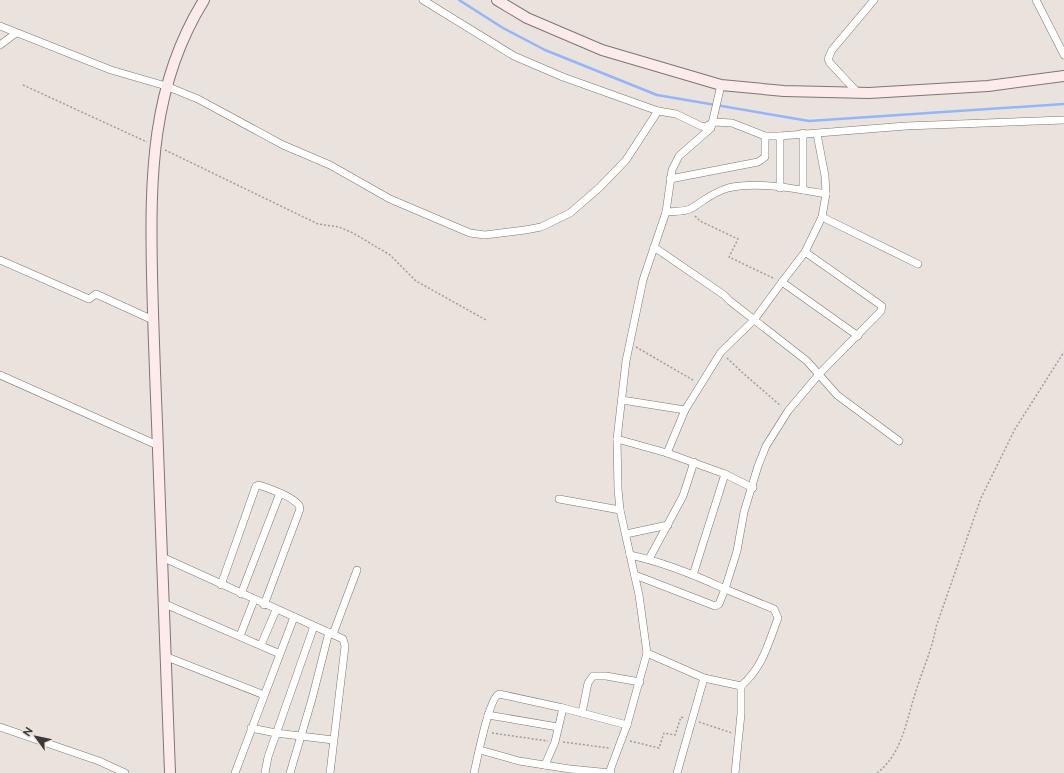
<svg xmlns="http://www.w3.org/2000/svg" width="1064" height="773" font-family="Raleway,sans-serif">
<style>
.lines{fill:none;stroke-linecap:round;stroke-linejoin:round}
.stream{stroke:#94b6f9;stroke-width:2.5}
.street-casing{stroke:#7d7672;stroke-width:8}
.secondary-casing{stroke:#7d7672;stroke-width:12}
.path{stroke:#a29c98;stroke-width:1.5;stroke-dasharray:2 2;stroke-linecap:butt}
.street{stroke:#fff;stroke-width:7}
.secondary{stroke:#fcebea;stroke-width:10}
</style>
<rect width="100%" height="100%" fill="#eae2dd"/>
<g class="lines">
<polyline class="stream" points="459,0 503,28 545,50 657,95 809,121 1064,104"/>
<g class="street-casing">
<g id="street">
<polyline points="423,0 514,56 563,77 658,111 676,114 701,126 705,127 714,122 732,123 765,136 780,136 906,126 1064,120"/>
<polyline points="1036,0 1064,55"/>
<polyline points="0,26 111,70 166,86 198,99 283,145 330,165 390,199 470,233 485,235 525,230 541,227 570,213 599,188 626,160 658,111"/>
<polyline points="0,45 16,33"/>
<polyline points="858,93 830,63 828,59 832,50 874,0"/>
<polyline points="803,133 803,190"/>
<polyline points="780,136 780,188"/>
<polyline points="670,179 758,162 765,157 765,136"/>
<path d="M666,212C673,211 684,212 690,209C704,201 711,193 728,188C757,181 797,189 826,194"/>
<polyline points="822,217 918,264"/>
<polyline points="654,247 724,295 730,301 807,361 837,395 899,441"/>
<polyline points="0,260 89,299 96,294 153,320"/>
<polyline points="782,282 858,336"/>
<polyline points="0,375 157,445"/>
<polyline points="622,400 685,410"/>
<polyline points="617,439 667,453 685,410 721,352 754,320 782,282 805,252 822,217 826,194 825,176 817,134"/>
<polyline points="667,453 725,474 753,488"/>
<polyline points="559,499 620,510"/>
<polyline points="626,534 668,525"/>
<path d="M630,555C663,562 695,575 725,589L719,604L715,606L635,575"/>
<polyline points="162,557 343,639 345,646 330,773"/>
<polyline points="649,559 683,496 694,462"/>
<polyline points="693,575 725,474"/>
<path d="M221,585L256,486L259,485C273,490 289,495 299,505L300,509L264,605"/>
<polyline points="241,594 280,493"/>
<polyline points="165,604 280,654"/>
<polyline points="333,634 357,570"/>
<polyline points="240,636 254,600"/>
<polyline points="261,645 276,610"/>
<path d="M647,653L704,678L741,686C763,667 768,644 778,618L774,609L725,589L737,551L744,512L758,466L766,446L788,411L820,373L881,311L882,306L805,252"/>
<polyline points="167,657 264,695"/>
<polyline points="563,708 582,713 588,683 593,676 606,676 640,682"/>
<polyline points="582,713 627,725"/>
<polyline points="488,715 558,727"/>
<polyline points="0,727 99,761 125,773"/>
<polyline points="251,728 276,733 333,740"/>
<polyline points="480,750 519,761 570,769 611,773"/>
<polyline points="235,773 294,617"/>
<polyline points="265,773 268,757 314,626"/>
<polyline points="290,773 312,699 329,632"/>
<path d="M474,773C477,760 489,698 499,694L563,708L555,742L545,765"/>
<polyline points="609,773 627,725 647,653 639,595 620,510 618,489 617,439 626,361 643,280 666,212 672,170 679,156 711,128 721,85"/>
<polyline points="677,773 704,678"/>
<polyline points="735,773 741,714 741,686"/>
</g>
</g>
<g class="secondary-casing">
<g id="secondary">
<polyline points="497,0 527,18 602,50 721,85 784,91 869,93 988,86 1064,76"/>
<path d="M170,773C166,656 161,540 157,423C155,373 153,323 152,274C150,177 151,85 204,0"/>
</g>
</g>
<g class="path">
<polyline points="23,85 147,142"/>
<polyline points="165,150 318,224 339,227 353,233 390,255 416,281 486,320"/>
<polyline points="695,216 700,221 738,239 729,257 775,279"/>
<polyline points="636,347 693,380"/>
<polyline points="727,358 744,374 781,406"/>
<polyline points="699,722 732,733"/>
<polyline points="492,733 548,741"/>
<polyline points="630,741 659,748 664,733 675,735 681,717 684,718"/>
<polyline points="563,742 609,748"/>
<path d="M877,773C902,754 906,722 915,694C922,671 932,650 936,627L981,498L1015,429L1064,352"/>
</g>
<use href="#street" class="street"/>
<use href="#secondary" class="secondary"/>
</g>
<g transform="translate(36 737) rotate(303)" stroke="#eae2dd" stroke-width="3" paint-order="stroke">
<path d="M0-3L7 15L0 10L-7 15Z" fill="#3c3937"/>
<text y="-6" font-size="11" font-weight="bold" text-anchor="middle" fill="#3c3937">N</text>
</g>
</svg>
